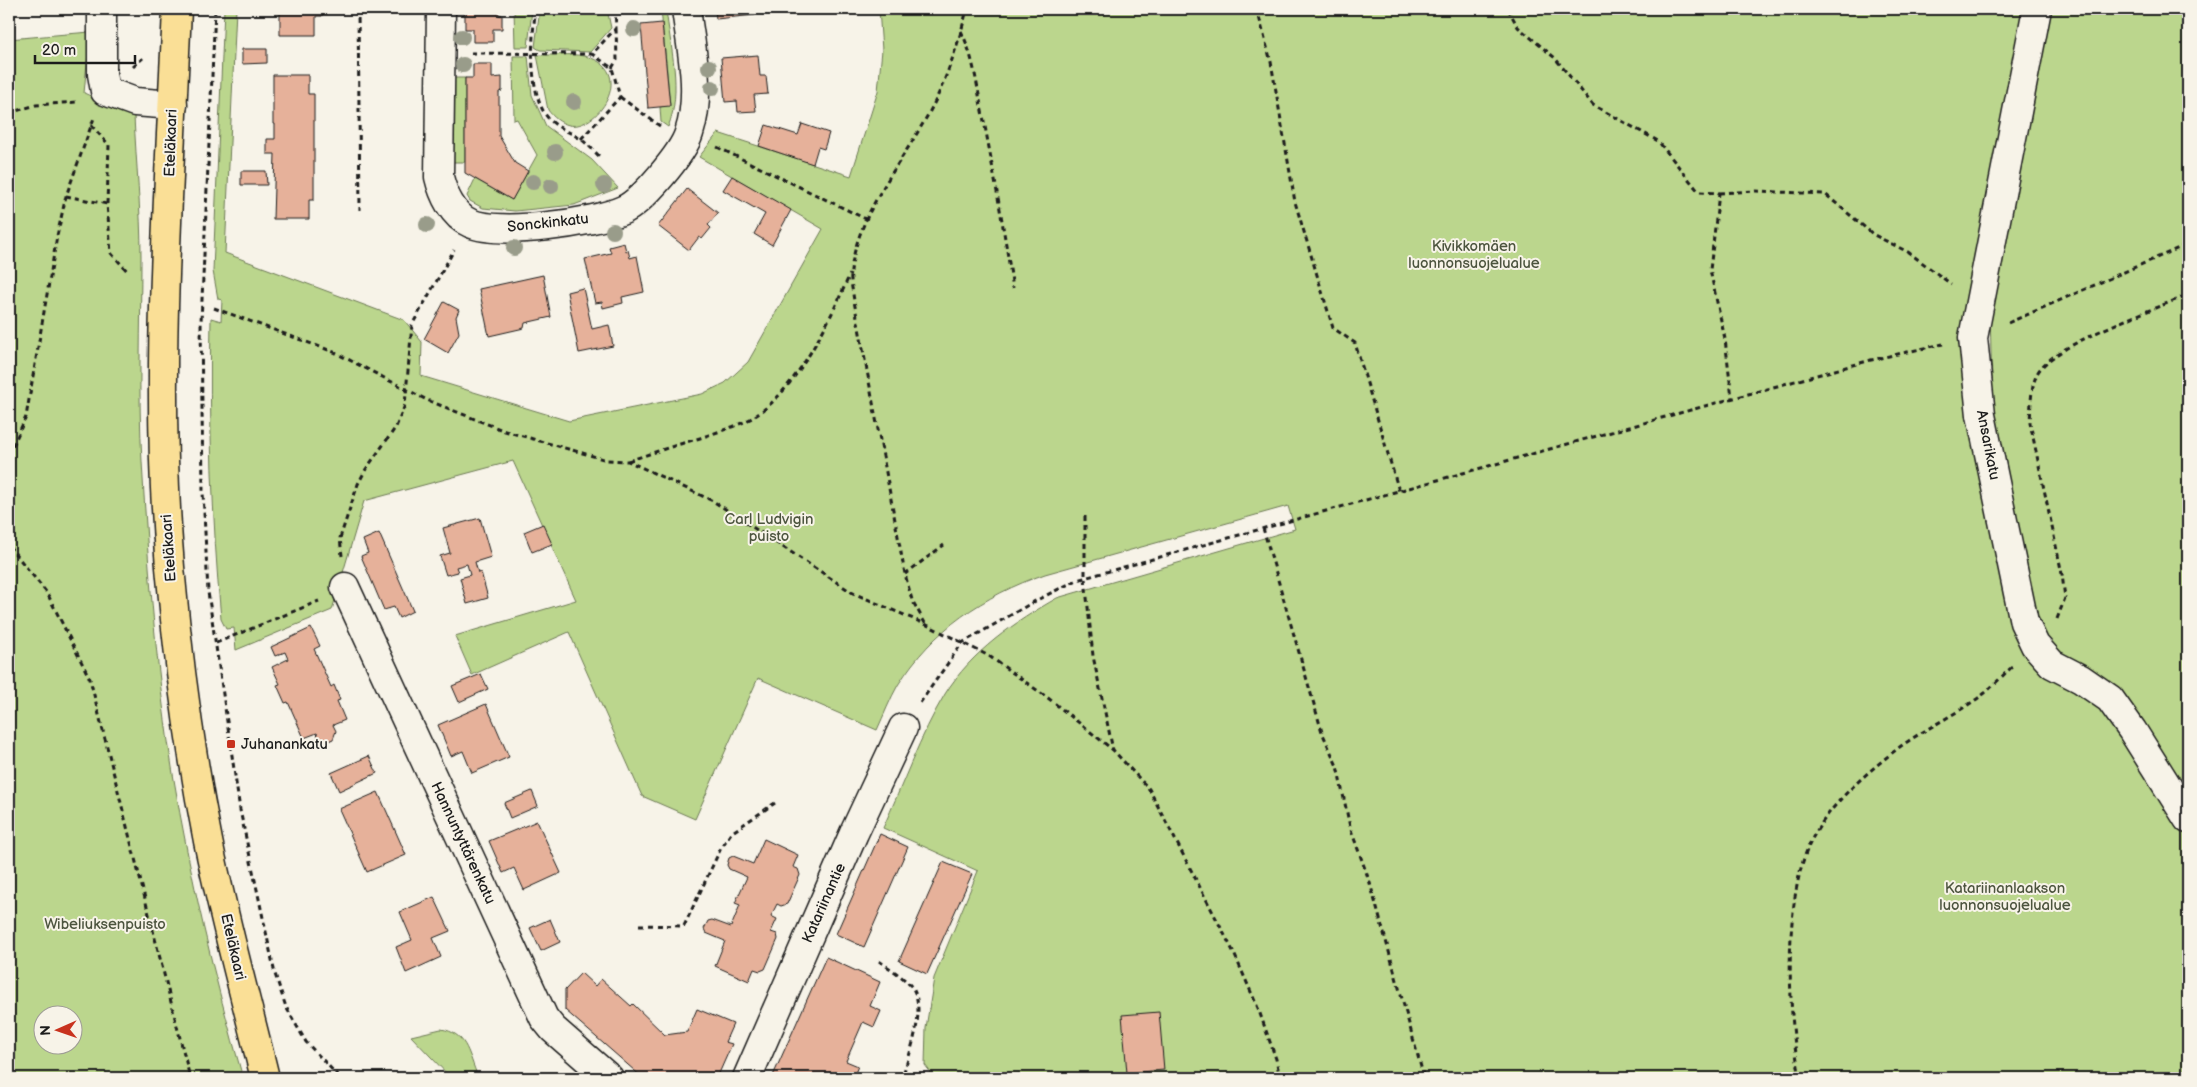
<svg xmlns="http://www.w3.org/2000/svg" width="2197" height="1087" font-family="'Balsamiq Sans',sans-serif">
<style>
.green{fill:#bbd68d;stroke:#6c7954;fill-rule:evenodd}
.building{fill:#e6b19a;stroke:#1c1c1c}
.lines{fill:none;stroke-linecap:round;stroke-linejoin:round}
.minor-casing{stroke:#1c1c1c;stroke-width:31}
.major-casing{stroke:#1c1c1c;stroke-width:31}
.path{stroke:#1c1c1c;stroke-width:3;stroke-dasharray:5 4;stroke-linecap:butt}
.minor{stroke:#f7f3e8;stroke-width:28}
.major{stroke:#fadf96;stroke-width:28}
.tree{fill:#999c8a}
.poi-dot{fill:#c8321e;stroke:#f7f3e8;stroke-width:2}
.labels{text-anchor:middle;dominant-baseline:central;stroke-width:4;stroke-linejoin:round;paint-order:stroke}
.street-label{font-size:15px;fill:#1c1c1c;stroke:#f7f3e8}
.park-label{font-size:15px;fill:#4c543e;stroke:#f7f3e8}
.poi-label{font-size:15px;fill:#1c1c1c;stroke:#f7f3e8;text-anchor:start}
</style>
<rect width="100%" height="100%" fill="#f7f3e8"/>
<filter id="ink" filterUnits="userSpaceOnUse"><feTurbulence type="fractalNoise" baseFrequency=".02" numOctaves="2"/><feDisplacementMap in="SourceGraphic" scale="10" xChannelSelector="R" yChannelSelector="G"/><feConvolveMatrix kernelMatrix="1 2 1 2 8 2 1 2 1" color-interpolation-filters="sRGB"/></filter>
<g filter="url(#ink)">
<g class="green">
<path d="M224,9H236L225,253L404,320L422,342L421,376L569,421L702,394L725,383L748,362L823,229L699,157L718,133L851,176L878,91L882,50L879,9H2029L1979,306L1993,421C1993,370 1986,304 1995,254C2011,172 2037,92 2050,9H2188V1078H935L925,1065L926,1028L934,978L978,871L883,828C903,784 920,736 945,694C971,652 1015,622 1057,598L1295,529L1288,506L1045,574C983,596 933,629 898,685C890,699 884,715 877,730L758,678L695,819L642,796L569,632L472,675L455,636L576,600L513,461L364,501L332,610L236,650L234,628L226,629L221,619C212,518 209,419 211,318L221,321L222,300L218,299L213,271Z"/>
<polygon points="514,9 532,9 528,47 515,47"/>
<polygon points="540,9 607,9 611,28 590,52 540,50 535,47"/>
<path d="M661,9H666C670,46 683,91 668,127L661,122L660,107L670,105Z"/>
<path d="M90,32L84,93L134,116C136,163 141,210 141,257C141,326 138,394 142,462C148,566 156,671 173,774C190,876 214,978 243,1078H9V39ZM42,1014H72V1044H42Z"/>
<path d="M537,55C553,56 576,52 591,58C635,74 597,131 569,125C560,123 553,117 548,110Z"/>
<polygon points="513,56 528,56 532,95 546,126 592,160 618,188 574,205 515,211 483,208 470,201 467,196 475,179 512,200 537,155 517,119 514,120"/>
<rect x="452" y="78" width="13" height="84"/>
<path d="M441,1029C466,1033 468,1052 476,1072L451,1078L411,1036Z"/>
</g>
<g class="building">
<polygon points="280,9 322,9 322,16 316,16 316,35 280,35"/>
<polygon points="465,9 498,9 499,15 502,15 502,29 493,29 493,42 473,42 473,29 465,29"/>
<polygon points="715,9 754,9 755,15 716,19"/>
<polygon points="662,23 670,106 648,108 641,25"/>
<polygon points="242,49 267,49 267,63 242,64"/>
<polygon points="758,55 760,76 766,76 768,94 754,95 756,111 738,112 737,101 725,102 721,58"/>
<polygon points="473,64 492,64 492,78 502,77 502,91 499,92 499,136 515,163 528,171 512,200 465,173 465,78 473,78"/>
<polygon points="273,75 308,75 308,94 314,94 314,200 309,200 309,219 273,219 275,154 267,154 267,139 275,139 275,124 273,124"/>
<polygon points="802,124 829,133 824,149 818,147 813,164 759,146 766,125 798,135"/>
<polygon points="241,171 266,171 267,185 241,185"/>
<polygon points="732,176 791,210 772,245 754,234 765,214 723,190"/>
<polygon points="687,189 718,213 708,225 711,228 702,239 699,237 689,250 658,226"/>
<polygon points="624,243 626,251 628,250 630,258 637,256 644,292 622,297 623,303 603,308 602,302 595,303 585,259 611,253 609,247"/>
<polygon points="543,275 551,317 525,323 524,328 489,336 479,289"/>
<polygon points="583,288 592,329 609,325 613,346 579,353 567,292"/>
<polygon points="444,302 459,310 456,317 459,333 448,353 424,339"/>
<polygon points="480,518 491,557 475,562 478,573 481,572 488,598 467,604 460,578 470,575 467,564 456,567 458,572 446,575 440,556 450,553 443,528"/>
<polygon points="543,524 552,544 532,552 524,532"/>
<polygon points="379,533 413,611 399,618 394,607 384,610 361,556 368,553 363,540"/>
<polygon points="311,628 320,646 314,649 331,687 334,685 340,700 337,701 345,720 333,725 336,731 333,739 326,742 319,739 317,733 304,738 288,702 285,703 277,685 280,684 272,667 288,659 285,652 275,656 271,647"/>
<polygon points="481,674 488,689 459,702 452,686"/>
<polygon points="486,704 509,757 472,773 463,751 451,756 438,725"/>
<polygon points="369,756 377,773 339,791 331,773"/>
<polygon points="532,791 538,806 510,818 504,803"/>
<polygon points="378,792 406,855 367,872 339,809"/>
<polygon points="537,821 561,873 524,890 514,868 503,873 489,841"/>
<polygon points="880,834 908,847 864,947 836,934"/>
<polygon points="764,839 798,855 793,867 798,869 800,875 787,904 781,906 777,904 771,916 777,919 771,932 777,934 778,939 765,969 760,971 754,969 749,981 715,966 725,941 706,933 704,929 708,921 712,920 731,927 740,905 735,903 747,877 729,869 727,865 729,858 733,856 753,864"/>
<polygon points="943,862 972,874 927,974 899,961"/>
<polygon points="434,897 450,931 433,938 441,957 406,973 396,947 412,940 400,912"/>
<polygon points="550,919 560,942 541,951 530,928"/>
<polygon points="826,957 880,982 870,1006 881,1011 874,1027 863,1022 846,1061 858,1066 853,1078 839,1076 838,1078 772,1078"/>
<polygon points="581,973 595,986 601,979 631,1006 633,1004 665,1035 687,1032 697,1009 733,1024 725,1042 732,1044 717,1078 643,1078 565,1010 565,990"/>
<polygon points="1159,1012 1164,1070 1127,1073 1122,1015"/>
</g>
<g class="lines">
<g class="minor-casing">
<g id="minor">
<polyline points="102,9 102,74 105,91 135,102 173,105"/>
<path d="M441,9L439,177C443,194 453,216 470,223C498,236 595,223 623,210C642,202 683,153 689,133C702,94 691,48 686,9"/>
<polyline points="2037,9 1973,338 1981,415 2024,622 2035,645 2052,664 2081,679 2110,699 2132,730 2188,819"/>
<polyline points="345,587 544,1018 553,1029 609,1078"/>
<polyline points="747,1078 854,833 903,728"/>
</g>
</g>
<g class="major-casing">
<path id="major" d="M177,9C169,194 154,382 170,567C178,659 190,751 208,841C224,920 246,999 265,1078"/>
</g>
<g class="path">
<polyline points="215,9 201,322 203,492 208,592 240,810 275,974 286,1007 306,1042 340,1078"/>
<polyline points="358,9 360,210"/>
<path d="M536,9C531,37 528,99 550,120C558,128 570,132 579,138C587,143 593,150 599,156"/>
<polyline points="1257,9 1271,62 1295,202 1333,328 1355,343 1399,491"/>
<polyline points="1508,9 1518,27 1555,58 1593,105 1658,141 1699,192 1719,193 1710,270 1725,339 1732,398"/>
<path d="M961,31C974,57 977,87 983,116C994,173 1004,231 1013,288"/>
<polyline points="471,53 592,54 616,28 615,9"/>
<polyline points="133,67 143,58"/>
<polyline points="612,68 617,60 616,28"/>
<polyline points="620,97 660,126"/>
<polyline points="9,113 36,105 77,102"/>
<polyline points="91,125 109,145 107,204 111,253 129,273"/>
<polyline points="581,139 620,97 612,68 592,54"/>
<polyline points="717,147 866,219"/>
<polyline points="1719,193 1756,191 1825,194 1874,235 1908,252 1951,284"/>
<polyline points="66,196 107,204"/>
<polyline points="214,308 334,352 427,400 505,431 607,460 628,461 713,501 853,593 925,624 989,656 1048,698 1113,750 1149,789 1233,951 1258,1008 1276,1059 1280,1078"/>
<polyline points="2008,323 2188,244"/>
<polyline points="9,454 26,417 57,236 66,196 94,118"/>
<path d="M628,461C652,453 676,445 700,438C717,432 735,427 750,419C795,394 830,320 850,274"/>
<polyline points="1085,516 1085,578 1093,656 1113,750"/>
<polyline points="1263,528 1322,732 1337,766 1350,827 1370,883 1424,1078"/>
<polyline points="9,546 47,593 90,679 190,1078"/>
<polyline points="342,556 340,538 358,484 366,469 396,427 405,405 412,325 454,250"/>
<polyline points="905,574 944,545"/>
<path d="M2057,619L2065,598L2062,574L2030,423C2031,408 2030,389 2037,374C2050,345 2157,308 2188,295"/>
<path d="M925,623L912,600L905,574L854,301C853,292 850,281 851,271C859,205 911,154 938,95C950,68 960,38 967,9"/>
<polyline points="216,643 319,601"/>
<polyline points="920,703 962,643 1037,600 1077,580 1871,360 1943,344"/>
<polyline points="639,925 684,926 721,848 731,833 775,803"/>
<path d="M879,961C889,968 901,975 910,985C929,1005 909,1055 902,1078"/>
<path d="M1800,1078C1788,1015 1781,888 1816,832C1836,798 1870,770 1901,746C1928,727 1959,713 1985,693C1994,685 2003,675 2012,667"/>
</g>
<use href="#minor" class="minor"/>
<use href="#major" class="major"/>
</g>
<g class="tree">
<circle cx="634" cy="29" r="8"/>
<circle cx="462" cy="37" r="8"/>
<circle cx="463" cy="65" r="8"/>
<circle cx="709" cy="67" r="8"/>
<circle cx="712" cy="88" r="8"/>
<circle cx="574" cy="102" r="8"/>
<circle cx="555" cy="152" r="8"/>
<circle cx="533" cy="182" r="8"/>
<circle cx="604" cy="185" r="8"/>
<circle cx="551" cy="186" r="8"/>
<circle cx="427" cy="225" r="8"/>
<circle cx="613" cy="231" r="8"/>
<circle cx="514" cy="248" r="8"/>
</g>
</g>
<rect class="poi-dot" x="226" y="739" width="10" height="10" rx="2.5"/>
<g class="labels">
<g class="street-label">
<text transform="translate(171 143) rotate(-88)">Eteläkaari</text>
<text transform="translate(548 223) rotate(-6)">Sonckinkatu</text>
<text transform="translate(1988 445) rotate(79)">Ansarikatu</text>
<text transform="translate(169 548) rotate(-94)">Eteläkaari</text>
<text transform="translate(463 843) rotate(65)">Hannuntyttärenkatu</text>
<text transform="translate(824 903) rotate(-66)">Katariinantie</text>
<text transform="translate(233 947) rotate(77)">Eteläkaari</text>
</g>
<g class="park-label">
<text x="1474" y="246">Kivikkomäen<tspan x="1474" dy="17">luonnonsuojelualue</tspan></text>
<text x="769" y="519">Carl Ludvigin<tspan x="769" dy="17">puisto</tspan></text>
<text x="2005" y="888">Katariinanlaakson<tspan x="2005" dy="17">luonnonsuojelualue</tspan></text>
<text x="105" y="924">Wibeliuksenpuisto</text>
</g>
<g class="poi-label">
<text x="241" y="744">Juhanankatu</text>
</g>
</g>
<rect width="2197" height="1087" fill="none" stroke="#f7f3e8" stroke-width="30"/>
<rect x="15" y="15" width="2167" height="1057" fill="none" stroke="#1c1c1c" stroke-width="2" filter="url(#ink)"/>
<g transform="translate(58 1030) rotate(268)"><circle r="24" fill="#f7f3e8" stroke="#9f9d96"/>
<path d="M0-4L9 19L0 12L-9 19Z" fill="#c8321e"/>
<text y="-8" font-size="14" font-weight="bold" text-anchor="middle" fill="#1c1c1c">N</text>
</g>
<path d="M35 55v8h100v-8" fill="none" stroke="#1c1c1c" stroke-width="2.5"/>
<text x="42" y="55" font-size="15" fill="#1c1c1c" stroke="#f7f3e8" stroke-width="4" paint-order="stroke">20 m</text>
</svg>
